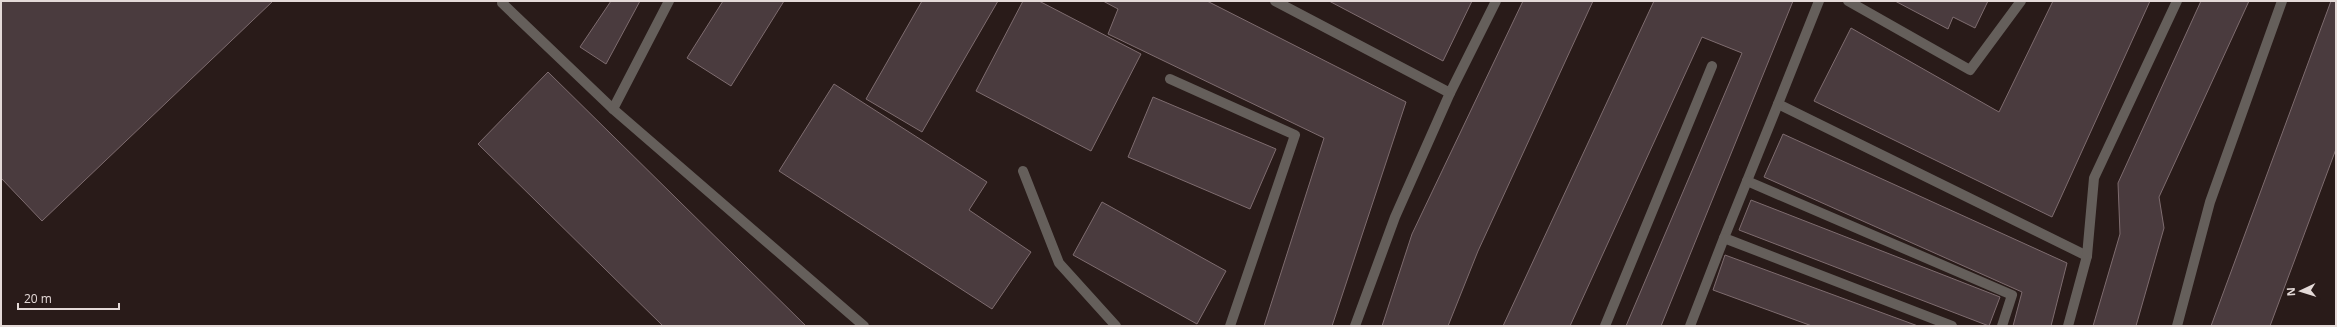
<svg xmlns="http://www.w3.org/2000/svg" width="2337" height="327" font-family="'Open Sans',sans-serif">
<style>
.building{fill:#4a3b3e;stroke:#7e6c6f}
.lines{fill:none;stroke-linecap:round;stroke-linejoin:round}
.lane{stroke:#655f5b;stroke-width:10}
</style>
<rect width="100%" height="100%" fill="#291b19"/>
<g class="building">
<polygon points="1,1 273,1 42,221 1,178"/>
<polygon points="611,1 640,1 606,64 580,47"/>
<polygon points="723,1 784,1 731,86 687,58"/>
<polygon points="922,1 998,1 922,132 866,99"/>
<polygon points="1023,1 1039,1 1141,54 1091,151 976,91"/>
<polygon points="1103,1 1207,1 1406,102 1332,326 1264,326 1324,138 1108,34 1118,9"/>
<polygon points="1329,1 1472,1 1443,61"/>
<polygon points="1523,1 1593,1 1478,251 1448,326 1382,326 1412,234"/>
<polygon points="1654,1 1793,1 1661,326 1626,326 1742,53 1702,37 1570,326 1503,326"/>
<polygon points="1895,1 1988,1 1975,28 1953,17 1948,29"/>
<polygon points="2053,1 2150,1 2052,217 1814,101 1851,28 1999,112"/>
<polygon points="2201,1 2249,1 2159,197 2164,228 2136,326 2093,326 2120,234 2118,183"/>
<polygon points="2331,1 2336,1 2336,149 2270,326 2211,326"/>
<polygon points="548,72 806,326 663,326 478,144"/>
<polygon points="834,84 987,182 969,210 1031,252 992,309 779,171"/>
<polygon points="1153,97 1276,149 1250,209 1128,157"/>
<polygon points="1783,134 2067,263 2051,326 2013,326 2022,292 1764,177"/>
<polygon points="1751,200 2000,297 1989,326 1739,230"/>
<polygon points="1102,202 1226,271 1197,324 1073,255"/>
<polygon points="1725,255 1918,326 1812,326 1713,290"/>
</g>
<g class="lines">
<g class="lane">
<polyline points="504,1 502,3 613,109 864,326"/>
<polyline points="1275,1 1450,93"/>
<polyline points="1819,1 1778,104 2087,256"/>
<polyline points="1848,1 1970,70 2021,1"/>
<polyline points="1170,79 1295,135 1230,326"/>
<polyline points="1778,104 1724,238 1952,326"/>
<polyline points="613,109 669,1"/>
<polyline points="1023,171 1059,263 1116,326"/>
<polyline points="1747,181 2012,295 2002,326"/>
<polyline points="1355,326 1395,217 1450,93 1496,1"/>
<polyline points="1605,326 1712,66"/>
<polyline points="1690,326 1724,238"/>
<polyline points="2068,326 2087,256 2094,178 2177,1"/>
<polyline points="2177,326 2210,202 2282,1"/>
</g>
</g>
<rect width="2337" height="327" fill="none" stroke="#e4dad8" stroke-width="4"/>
<g transform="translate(2301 291) rotate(266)" stroke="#291b19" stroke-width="3" paint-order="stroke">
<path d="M0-3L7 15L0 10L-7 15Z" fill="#e4dad8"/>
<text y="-6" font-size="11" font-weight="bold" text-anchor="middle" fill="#e4dad8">N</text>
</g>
<path d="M18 303v6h101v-6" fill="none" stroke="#e4dad8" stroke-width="2"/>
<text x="24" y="303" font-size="12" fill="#e4dad8" stroke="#291b19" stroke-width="3" paint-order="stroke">20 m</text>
</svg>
